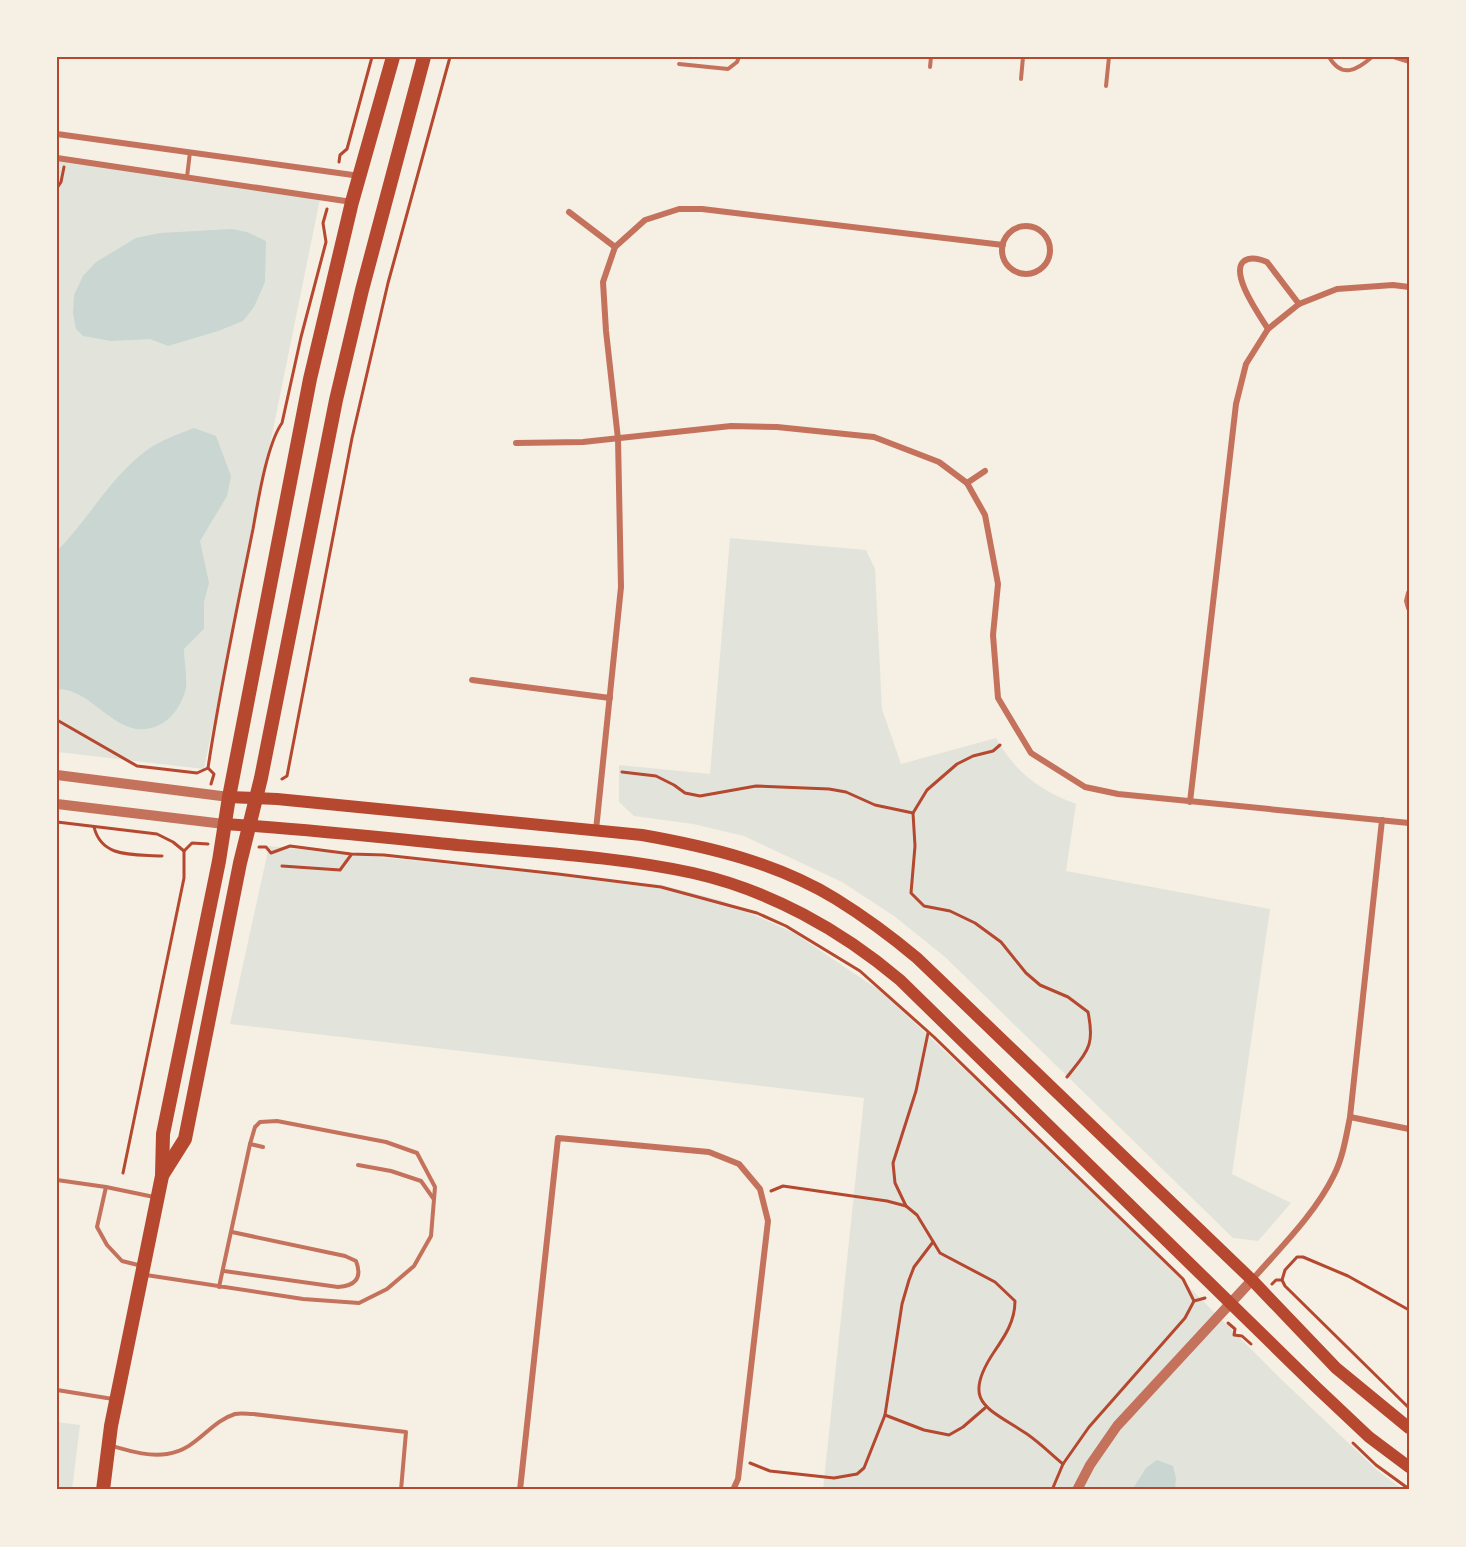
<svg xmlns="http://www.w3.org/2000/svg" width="1466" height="1547" font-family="'Sofia Sans Condensed',sans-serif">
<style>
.green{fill:#e2e4dc}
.water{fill:#c9d6d2}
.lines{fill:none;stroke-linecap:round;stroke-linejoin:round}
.path{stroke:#b5482f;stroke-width:3}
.service{stroke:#c5725c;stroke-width:4}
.minor{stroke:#c5725c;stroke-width:6}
.tertiary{stroke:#c5725c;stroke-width:10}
.secondary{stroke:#b5482f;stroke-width:12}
.primary{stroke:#b5482f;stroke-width:14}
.neatline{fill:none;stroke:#b5482f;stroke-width:2}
</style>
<rect width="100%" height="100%" fill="#f6efe4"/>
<g class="green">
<polygon points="57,157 320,199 204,769 57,752"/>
<path d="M730,538L866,550L875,569L882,709L901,764L996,738C1016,773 1039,790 1076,804L1066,871L1270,909L1232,1174L1291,1203L1258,1241L1233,1238L945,957L894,916L842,882L744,836L693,824L634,816L619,802V765L710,774Z"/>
<polygon points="269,846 662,885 723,901 794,933 882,992 1094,1192 1282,1380 1377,1470 1403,1490 823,1490 864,1098 230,1024"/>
<polygon points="57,1422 80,1425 72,1490 57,1490"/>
</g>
<g class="water">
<polygon points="232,229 247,232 266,241 265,282 254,307 243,321 218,331 168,346 150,339 111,341 83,336 76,329 73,313 74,295 83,276 96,262 136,238 160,233"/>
<path d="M194,428L216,436L231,476L227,496L200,541L209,583L204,602V629L184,649C184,661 187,675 186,687C184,701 173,718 161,724C119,747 95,688 57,689V551C89,519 110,477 147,450C161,440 179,434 194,428Z"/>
<polygon points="1157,1460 1173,1466 1176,1478 1175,1490 1132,1490 1146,1468"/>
</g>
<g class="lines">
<g class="path">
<polyline points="339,162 340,155 347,149 372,57"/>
<polyline points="57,188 61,182 64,167"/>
<polyline points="57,720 137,766 197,773 208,768"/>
<path d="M1000,745L993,751L973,756L957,764L927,790L913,813L915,846L911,893L924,906L950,911L975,923L1001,942L1026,973L1040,985L1068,997L1088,1012C1095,1046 1088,1050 1067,1077"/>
<path d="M208,768C220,688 237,608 253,529C258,501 267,444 282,423L301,337L326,242L323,223L327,209"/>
<polyline points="208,768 214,774 211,784"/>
<polyline points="622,772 656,776 674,785 685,793 700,796 756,786 829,789 846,792 875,805 913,813"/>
<polyline points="282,779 287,776 352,438 388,283 450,57"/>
<polyline points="57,822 157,834 173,842 184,851 192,843 208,844"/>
<path d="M94,827C102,859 134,854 162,856"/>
<polyline points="259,847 266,847 271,853 290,846 351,854 384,855 558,874 661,887 757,913 786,926 860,971 934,1037 1183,1279 1194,1301"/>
<polyline points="282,866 340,870 351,855"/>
<polyline points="123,1173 184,878 184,851"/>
<path d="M771,1191L783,1186L887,1201L906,1206L917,1215L940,1253L995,1282L1015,1301C1015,1321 1005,1336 994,1352C960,1403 988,1408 1027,1434C1040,1443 1051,1454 1063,1464"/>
<polyline points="906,1206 895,1183 893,1163 916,1091 928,1033"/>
<polyline points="933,1242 914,1267 909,1280 902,1304 885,1415 924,1430 949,1435 963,1427 985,1408"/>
<polyline points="1282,1280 1285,1286 1408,1407"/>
<polyline points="1272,1284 1276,1280 1282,1280 1285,1270 1297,1257 1303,1257 1348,1276 1409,1310"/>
<polyline points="1228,1323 1235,1329 1234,1335 1242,1336 1251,1344"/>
<polyline points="1353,1443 1376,1465 1409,1489"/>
<polyline points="750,1463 770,1471 834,1478 857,1474 864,1468 885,1415"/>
<polyline points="1052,1490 1063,1464 1089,1427 1185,1318 1194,1301 1205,1298"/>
</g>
<g class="service">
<path d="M1329,57C1342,79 1357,70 1372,57"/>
<polyline points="679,64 728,69 737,62 739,57"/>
<polyline points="930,67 931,57"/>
<polyline points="1021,79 1023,57"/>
<polyline points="1106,86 1109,57"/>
<polyline points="187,177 190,152"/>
<polyline points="250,1144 263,1147"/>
<polyline points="358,1165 391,1171 421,1181 433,1198"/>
<polyline points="57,1180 106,1187 154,1197"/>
<polyline points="106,1187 97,1227 107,1245 122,1261 142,1266"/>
<path d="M224,1271L338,1287C354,1286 363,1279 356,1261L345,1256L232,1232"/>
<polyline points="146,1275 303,1299 359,1303 387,1289 414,1266 431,1236 435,1187 417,1153 386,1142 277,1121 260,1122 255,1127 250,1144 219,1287"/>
<polyline points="57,1390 113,1399"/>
<path d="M112,1446C130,1451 149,1457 167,1454C197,1450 209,1422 235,1414C240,1413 248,1414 253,1414L406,1432L401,1490"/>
</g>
<g class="minor">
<polyline points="1396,57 1409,61"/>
<polyline points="57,134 360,176"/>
<polyline points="57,158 352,202"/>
<polyline points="569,212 615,247"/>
<circle cx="1026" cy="250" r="24"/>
<path d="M1268,329C1260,316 1229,273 1244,261C1251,256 1260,259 1267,262L1299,304"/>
<polyline points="516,443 583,442 731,426 777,427 874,437 939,462 967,483 985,515 998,584 993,635 998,698 1031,753 1085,787 1118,794 1409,823"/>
<polyline points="967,483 985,471"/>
<polyline points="1409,593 1407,601 1409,608"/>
<polyline points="472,680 610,698"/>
<polyline points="1190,802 1236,404 1246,364 1268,329 1299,304 1337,289 1393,285 1409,287"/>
<polyline points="596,830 621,587 618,439 606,331 603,282 615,247 645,220 679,209 702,209 1003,245"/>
<polyline points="1350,1117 1409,1129"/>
<path d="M1252,1280C1280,1248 1315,1214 1334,1175C1343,1157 1346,1137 1350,1117L1382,820"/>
<polyline points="520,1490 558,1138 709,1152 739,1164 760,1189 768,1221 738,1479 733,1490"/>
</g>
<g class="tertiary">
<polyline points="57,775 229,797"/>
<polyline points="57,804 224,824"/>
<polyline points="1077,1490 1090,1465 1117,1426 1252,1280"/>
</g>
<g class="secondary">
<path d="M229,797L277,799L642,835C710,847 777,863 836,899C865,917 892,937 917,958L1252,1280L1336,1368L1409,1428"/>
<path d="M224,824C306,829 387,838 468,846C543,853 619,857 693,873C769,890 841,930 900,980L1317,1388L1369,1437L1409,1467"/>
</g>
<g class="primary">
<polyline points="163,1174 185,1139 240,863 261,778 336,400 362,290 424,57"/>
<polyline points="103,1490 111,1426 162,1176 163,1134 219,861 229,797 310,379 352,202 393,57"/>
</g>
</g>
<rect width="1466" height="1547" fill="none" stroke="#f6efe4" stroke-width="117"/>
<rect x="58" y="58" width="1350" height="1430" class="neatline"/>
</svg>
